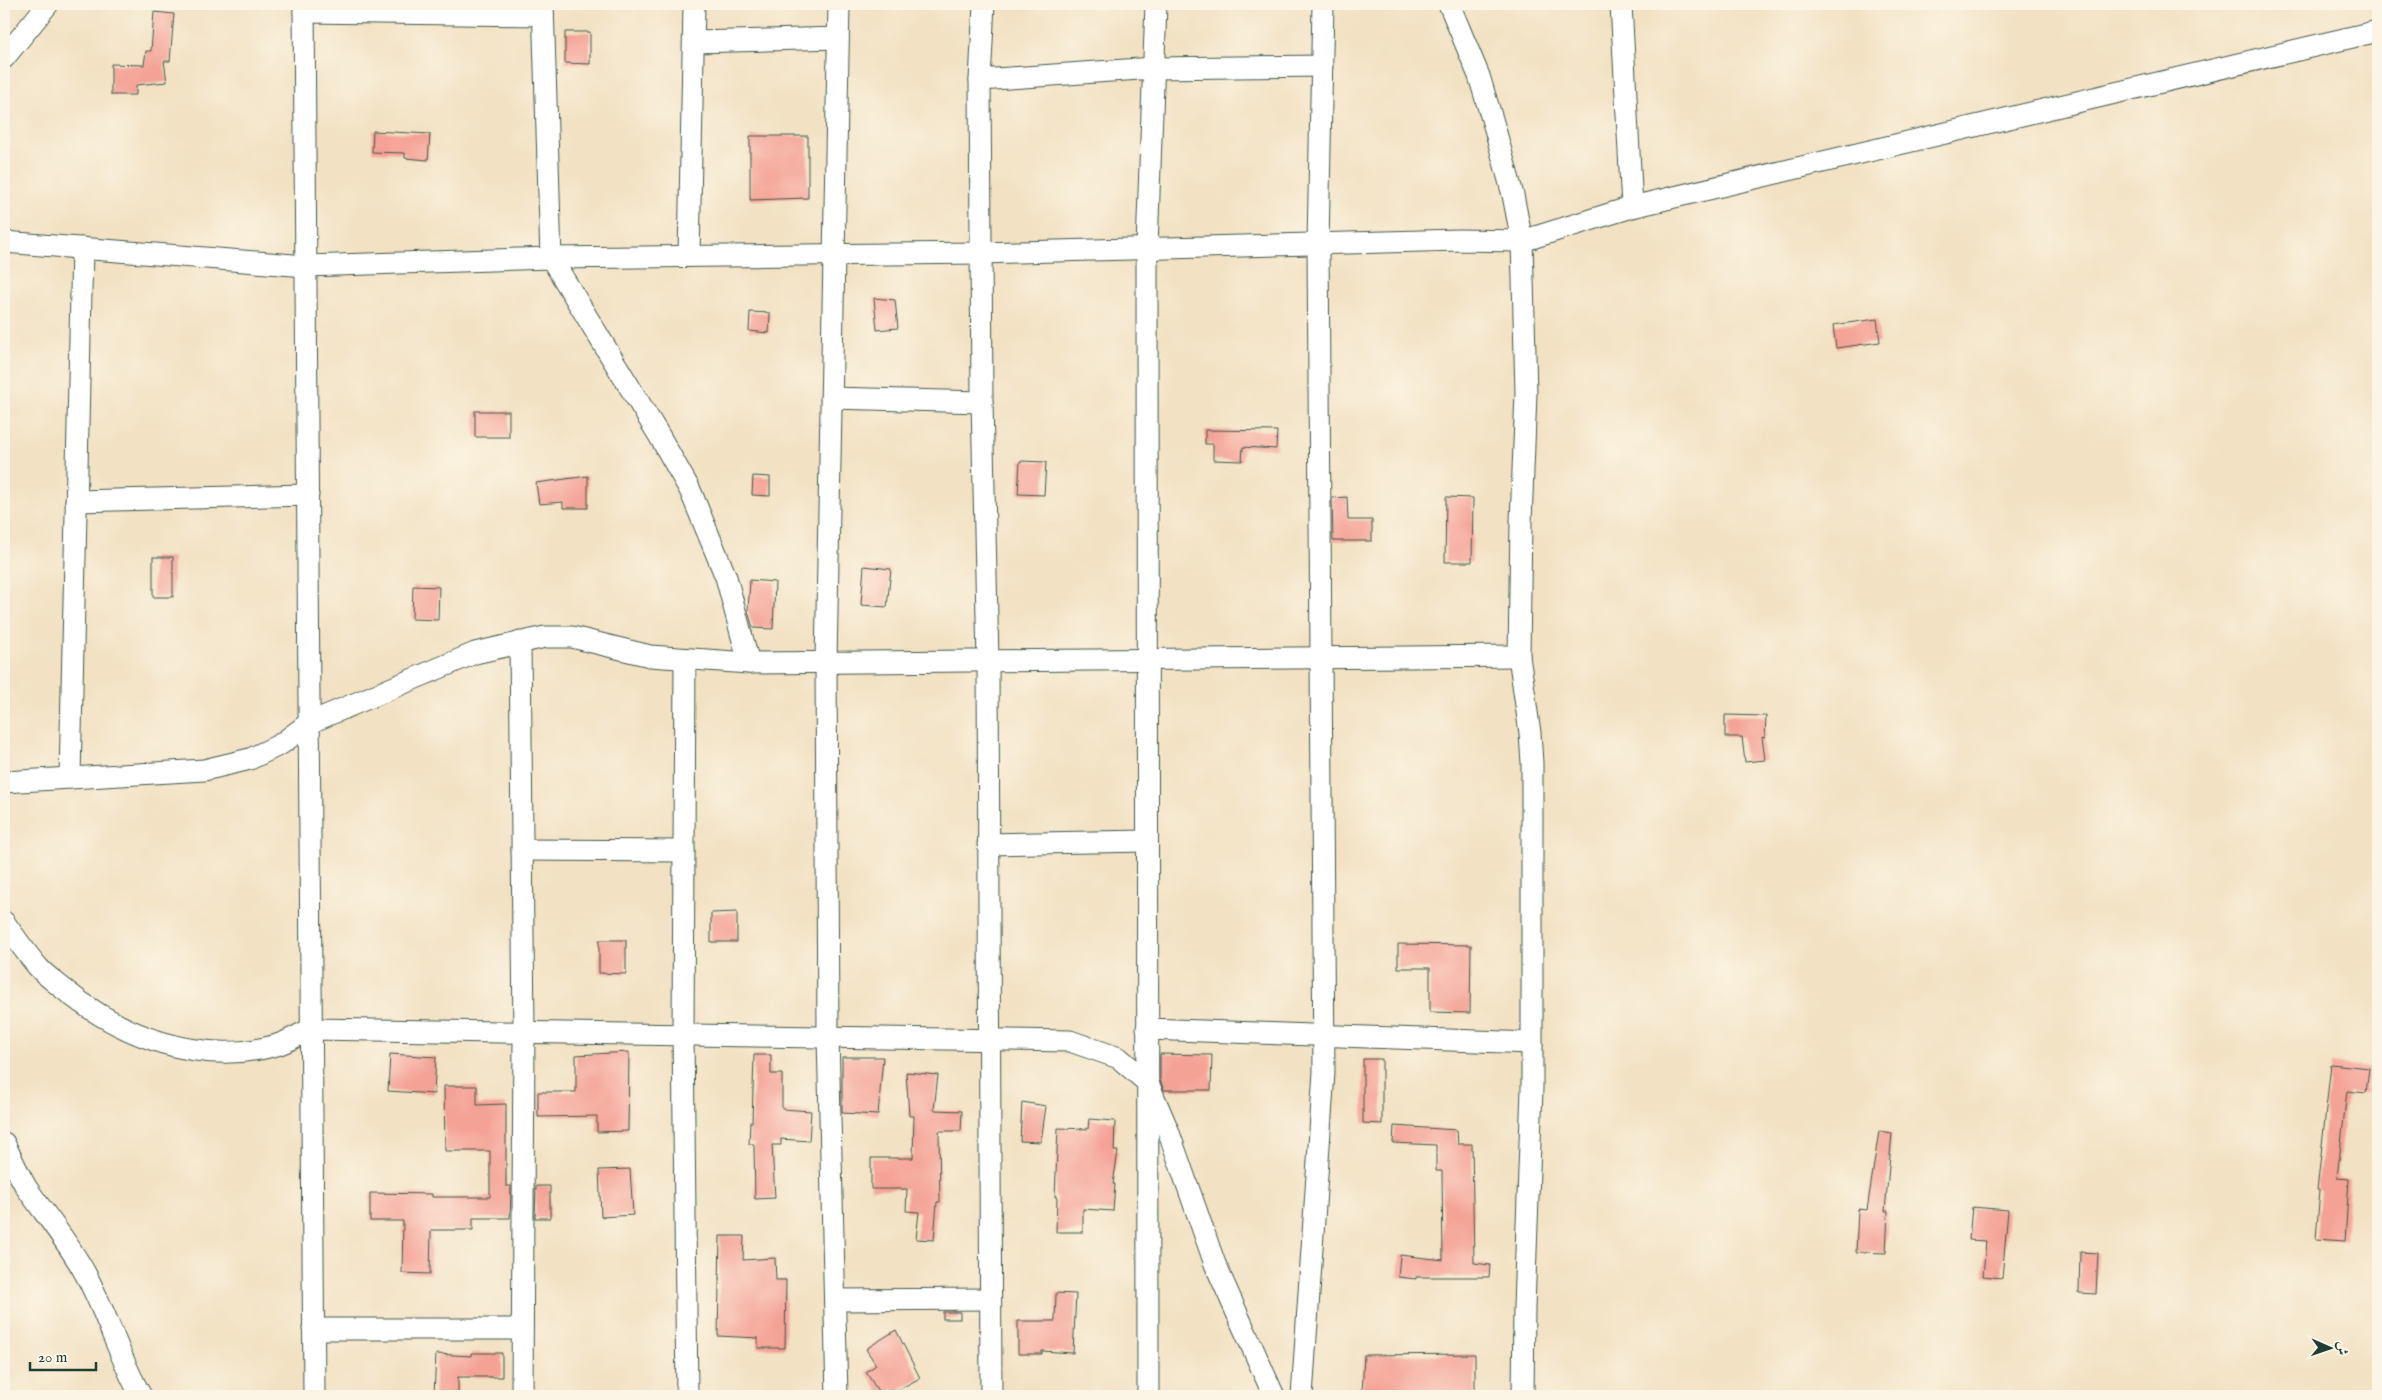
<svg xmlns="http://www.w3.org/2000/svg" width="2382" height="1400" font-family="'IM FELL English',Amiri,serif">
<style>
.building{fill:#f4a295}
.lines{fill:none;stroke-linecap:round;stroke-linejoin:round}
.minor-casing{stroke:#3f5649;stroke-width:23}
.minor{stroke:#fff;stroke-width:21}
</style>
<rect width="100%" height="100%" fill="#fcf5e5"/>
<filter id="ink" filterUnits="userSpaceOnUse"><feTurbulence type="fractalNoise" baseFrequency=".02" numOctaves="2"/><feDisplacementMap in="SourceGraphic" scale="10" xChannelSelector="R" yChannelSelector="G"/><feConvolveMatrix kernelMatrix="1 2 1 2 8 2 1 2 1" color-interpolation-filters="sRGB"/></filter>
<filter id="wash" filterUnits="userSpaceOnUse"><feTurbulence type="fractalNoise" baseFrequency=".0096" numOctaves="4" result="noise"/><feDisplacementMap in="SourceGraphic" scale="20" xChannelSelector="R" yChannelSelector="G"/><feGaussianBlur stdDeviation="1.12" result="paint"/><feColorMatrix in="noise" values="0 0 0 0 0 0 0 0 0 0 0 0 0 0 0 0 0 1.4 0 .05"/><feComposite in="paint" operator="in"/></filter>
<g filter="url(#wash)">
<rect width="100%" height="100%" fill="#f2e1c2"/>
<g id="blocks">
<g class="building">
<polygon points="154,12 174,14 170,61 164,61 167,82 136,85 136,95 111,95 111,64 144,65 146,51 151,51"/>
<polygon points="565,32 590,32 590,64 565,63"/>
<polygon points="373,131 430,134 428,160 405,158 405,153 372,152"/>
<polygon points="750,136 808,136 808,198 750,200"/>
<polygon points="874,298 895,300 898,328 877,330"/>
<polygon points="750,312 770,313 769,333 749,331"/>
<polygon points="1877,319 1880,342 1836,348 1833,325"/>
<rect x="475" y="411" width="34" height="26"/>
<polygon points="1205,430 1277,431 1276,449 1243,447 1242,461 1213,460 1213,444 1205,444"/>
<polygon points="1020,461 1046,462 1044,495 1018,494"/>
<polygon points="588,476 588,508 563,508 563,502 539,504 536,483"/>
<polygon points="753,476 770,477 770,496 752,495"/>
<polygon points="1347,497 1348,520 1372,520 1372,541 1333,541 1332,498"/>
<polygon points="1446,497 1473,498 1472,562 1445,562"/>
<rect x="153" y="557" width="20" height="40"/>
<polygon points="864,566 891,569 887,607 861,605"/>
<polygon points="750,580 775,582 773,629 753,628 748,611"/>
<polygon points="413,586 439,587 438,620 412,619"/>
<polygon points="1725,715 1766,716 1765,738 1762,737 1765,760 1745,762 1742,737 1725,737"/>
<polygon points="737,912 737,942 711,942 711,913"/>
<polygon points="599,940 626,940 626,974 599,973"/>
<polygon points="1398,944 1471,945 1470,1013 1430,1012 1430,968 1398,968"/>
<polygon points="629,1052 628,1131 597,1132 597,1116 538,1117 538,1092 576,1092 576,1055"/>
<polygon points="390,1054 436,1057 434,1094 388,1091"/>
<polygon points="1160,1054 1212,1055 1211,1090 1164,1090 1160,1080"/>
<polygon points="754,1055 771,1055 771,1074 782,1074 782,1109 811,1111 809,1141 781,1139 781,1145 772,1145 775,1198 755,1199 754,1144 749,1144 750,1122 752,1122"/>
<polygon points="842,1057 883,1057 878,1115 842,1113"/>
<polygon points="1363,1059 1382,1059 1382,1124 1363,1123"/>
<polygon points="2331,1064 2369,1068 2366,1093 2347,1091 2337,1178 2349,1179 2345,1241 2316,1239 2320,1190 2317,1190"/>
<polygon points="906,1072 938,1075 934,1110 962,1111 961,1131 939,1131 940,1202 937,1202 934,1240 916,1239 919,1212 906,1211 907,1189 871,1189 871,1158 913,1158 914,1116 909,1116"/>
<polygon points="444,1086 477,1086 477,1105 506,1104 506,1186 511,1186 510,1218 473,1218 473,1230 431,1230 430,1274 402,1273 403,1221 370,1221 370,1193 432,1194 432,1197 490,1197 490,1151 445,1151"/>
<polygon points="1022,1102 1046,1106 1041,1142 1020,1141"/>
<polygon points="1089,1119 1115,1121 1114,1151 1118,1151 1113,1184 1115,1184 1113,1211 1083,1209 1083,1232 1056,1232 1057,1197 1055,1197 1058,1128 1088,1129"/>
<polygon points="1394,1126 1457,1130 1458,1144 1472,1144 1474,1263 1490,1265 1489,1277 1416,1277 1416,1279 1398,1277 1400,1255 1443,1260 1442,1171 1436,1171 1436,1145 1393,1143"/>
<polygon points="1879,1131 1892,1133 1885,1211 1888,1211 1886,1253 1856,1252 1858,1209 1867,1210"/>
<polygon points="630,1169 633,1215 601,1217 599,1170"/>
<polygon points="536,1186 550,1186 550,1218 535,1218"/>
<polygon points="1972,1207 2008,1210 2002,1278 1983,1276 1986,1241 1969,1240"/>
<polygon points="720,1236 744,1236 743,1260 775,1258 776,1280 786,1280 785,1348 758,1348 758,1338 718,1336"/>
<polygon points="2080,1252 2098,1253 2096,1294 2079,1293"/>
<polygon points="1056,1293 1076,1294 1073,1353 1042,1351 1042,1354 1018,1354 1018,1321 1055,1321"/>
<rect x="943" y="1312" width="17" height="7"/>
<polygon points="896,1330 920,1378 894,1392 893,1389 881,1396 866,1372 876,1365 866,1349"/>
<polygon points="471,1353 502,1353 502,1377 458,1377 458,1396 434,1396 436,1354 471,1356"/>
<polygon points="1475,1354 1475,1396 1362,1394 1364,1355"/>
</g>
</g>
</g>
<g filter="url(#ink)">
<use href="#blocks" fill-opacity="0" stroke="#3f5649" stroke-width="1"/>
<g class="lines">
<g class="minor-casing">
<g id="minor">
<polyline points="304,4 314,1396"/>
<polyline points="543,4 551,258 660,437 690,490 726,577 749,663"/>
<polyline points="984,4 980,80 982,402 988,661 991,1396"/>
<polyline points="1449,4 1479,76 1495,129 1513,195 1522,241 1526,393 1521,522 1519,656 1530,733 1532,763 1532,1088 1524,1307 1523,1396"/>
<polyline points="1621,4 1632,207"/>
<polyline points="304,12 543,15"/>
<polyline points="695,42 838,38"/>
<polyline points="4,58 48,4"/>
<polyline points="980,80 1154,68 1322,66"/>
<polyline points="4,242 306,266 551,258 982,253 1459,240 1522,241 1632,207 2378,31"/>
<polyline points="689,256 694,4"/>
<polyline points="831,398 982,402"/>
<polyline points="76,501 308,495"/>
<polyline points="520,642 524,1032 522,1396"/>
<polyline points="685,659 683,1034 687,1396"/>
<polyline points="70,778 82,248"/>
<polyline points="4,782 204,770 250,759 281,744 309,723 475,653 545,637 572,637 650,656 749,663 1519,656"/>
<polyline points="988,844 1147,841"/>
<polyline points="522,850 684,851"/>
<path d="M4,922C15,937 26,953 38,967C45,975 54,981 61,987C120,1036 200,1067 277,1045C289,1041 300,1034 311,1029L1070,1041L1119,1058L1148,1083L1168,1130L1215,1264L1274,1396"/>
<polyline points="1147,1029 1532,1043"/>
<path d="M4,1143C11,1157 18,1173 26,1187C46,1216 69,1243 86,1275C107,1314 119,1357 141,1396"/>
<polyline points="835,1300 990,1299"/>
<polyline points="313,1329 522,1329"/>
<polyline points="837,1396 828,1037 826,662 839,4"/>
<polyline points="1148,1396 1147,247 1156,4"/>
<polyline points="1302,1396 1324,1072 1318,243 1323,4"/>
</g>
</g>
<use href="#minor" class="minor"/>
</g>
</g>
<rect width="2382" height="1400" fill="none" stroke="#fcf5e5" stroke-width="20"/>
<g transform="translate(2330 1348) rotate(92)" stroke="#fcf5e5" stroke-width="4" paint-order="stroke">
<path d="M0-4L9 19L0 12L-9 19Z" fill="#1f3d34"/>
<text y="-8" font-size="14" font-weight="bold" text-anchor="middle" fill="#1f3d34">ش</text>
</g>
<path d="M30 1362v8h66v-8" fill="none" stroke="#1f3d34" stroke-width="2.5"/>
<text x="38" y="1362" font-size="15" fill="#1f3d34" stroke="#fcf5e5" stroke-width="4" paint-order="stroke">20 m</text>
</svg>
